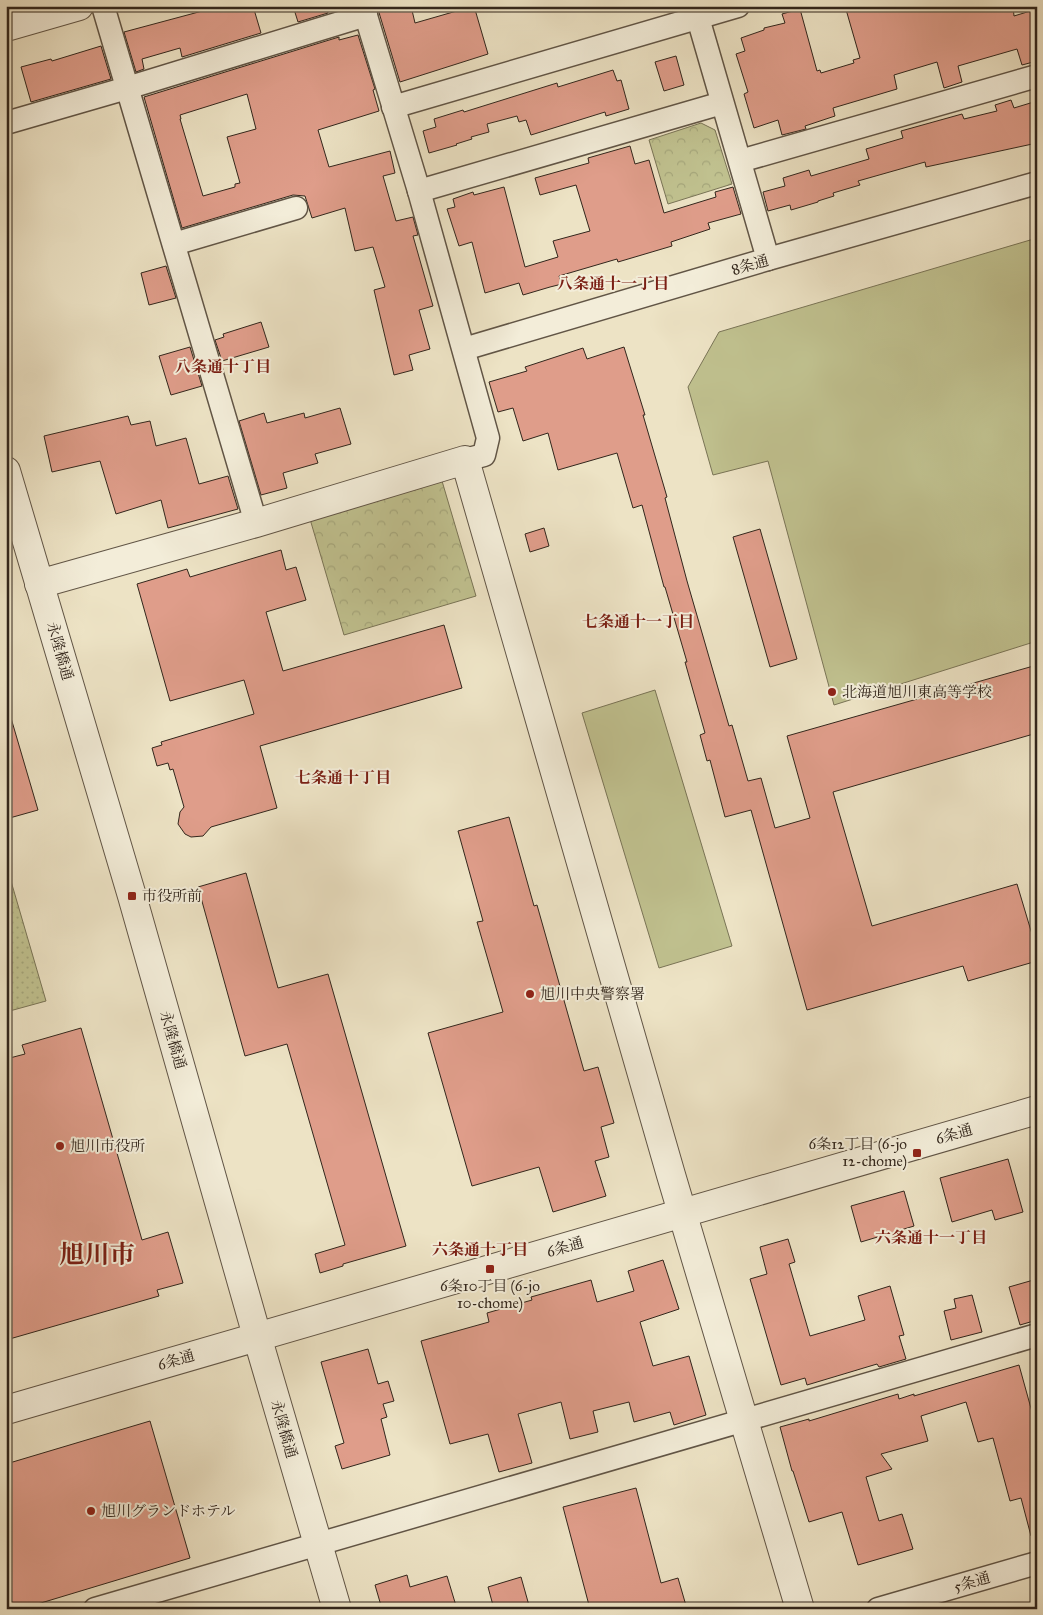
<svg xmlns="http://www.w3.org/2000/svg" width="1043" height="1615" font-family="'IM FELL Great Primer','Noto Serif JP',serif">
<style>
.grass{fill:url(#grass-dots);stroke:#797456}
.forest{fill:url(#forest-crowns);stroke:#797456}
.garden{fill:#c0c18f;stroke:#797456}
.building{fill:#df9d8a;stroke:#32261c;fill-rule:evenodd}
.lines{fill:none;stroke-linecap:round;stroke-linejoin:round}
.minor-casing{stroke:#615546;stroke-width:25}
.tertiary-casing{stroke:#615546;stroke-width:30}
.minor{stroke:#f3edd9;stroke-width:22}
.tertiary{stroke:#f3edd9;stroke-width:28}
.poi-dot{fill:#8f2418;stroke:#f3edd9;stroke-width:2}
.labels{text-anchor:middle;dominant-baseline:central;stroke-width:4;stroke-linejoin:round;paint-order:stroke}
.street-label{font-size:15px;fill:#32261c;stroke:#f3edd9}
.poi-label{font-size:15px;fill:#32261c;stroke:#f3edd9;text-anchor:start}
.neighbourhood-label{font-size:16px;font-weight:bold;fill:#7a1f14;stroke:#f3edd9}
.town-label{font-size:25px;font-weight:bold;fill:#7a1f14;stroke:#f3edd9}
</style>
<defs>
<pattern id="grass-dots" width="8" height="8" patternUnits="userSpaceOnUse" patternTransform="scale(1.25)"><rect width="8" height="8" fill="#c0c18f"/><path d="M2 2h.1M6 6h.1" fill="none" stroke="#a5a67b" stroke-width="1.8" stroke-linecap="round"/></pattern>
<pattern id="forest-crowns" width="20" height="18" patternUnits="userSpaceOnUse" patternTransform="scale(1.25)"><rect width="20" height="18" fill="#c0c18f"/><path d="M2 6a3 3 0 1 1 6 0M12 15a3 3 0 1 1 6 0" fill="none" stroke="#a5a67b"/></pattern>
</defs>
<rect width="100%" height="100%" fill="#ede3c5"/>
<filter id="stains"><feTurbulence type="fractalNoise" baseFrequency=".004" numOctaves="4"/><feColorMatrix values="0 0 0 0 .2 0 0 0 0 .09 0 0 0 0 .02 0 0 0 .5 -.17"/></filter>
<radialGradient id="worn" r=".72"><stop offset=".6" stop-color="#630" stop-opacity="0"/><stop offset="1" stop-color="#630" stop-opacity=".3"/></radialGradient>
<polygon class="grass" points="6,864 46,1001 6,1012"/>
<g class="forest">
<polygon points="701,123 715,130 732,184 668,204 649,140"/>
<polygon points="442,481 476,596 344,635 310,519"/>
</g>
<g class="garden">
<polygon points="1037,238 1037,641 834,705 768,461 713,475 688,387 719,332"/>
<polygon points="655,690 732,946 659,968 582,713"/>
</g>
<g class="building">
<polygon points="221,6 253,6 261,33 182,57 180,48 142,59 144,69 136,72 124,32"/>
<polygon points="293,6 326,6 328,13 298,22"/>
<polygon points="377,6 411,6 415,23 474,6 488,54 400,82"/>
<polygon points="845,6 1013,6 1014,16 1037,9 1037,61 1022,65 1017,49 958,66 962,82 944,88 937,62 894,75 897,89 833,108 835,116 805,126 806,129 782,135 778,120 754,128 744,94 748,92 736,54 745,51 741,38 764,30 764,28 785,23 782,14 800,9 817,71 820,70 821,73 854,63 853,60 860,58"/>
<path d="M358,35L375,89L373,90L379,111L318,130L329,167L390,151L395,173L383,176L396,221L413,217L418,235L413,236L433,306L419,310L430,349L409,355L413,370L394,375L374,290L385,287L373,247L355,251L345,208L312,218L305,196L293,195L182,228L144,97L339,37V40ZM247,94L256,129L227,137L240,183L235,184V187L203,196L180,119H181L180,115Z"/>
<polygon points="101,46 111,79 31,102 21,67 51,59 52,61"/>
<polygon points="676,56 684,85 664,91 655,62"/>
<polygon points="613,70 617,81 621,80 629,109 606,116 605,112 531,135 526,120 519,122 517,116 487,124 489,132 471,137 472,139 456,144 457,145 429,153 423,131 436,127 434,119 463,110 464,112 557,83 558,87"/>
<polygon points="1011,100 1014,108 1037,101 1037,143 926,167 925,162 858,181 860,185 833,193 834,196 818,201 818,202 791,210 790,205 768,211 763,192 785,186 783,178 809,170 811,176 869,159 866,149 903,138 901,131 962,114 964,119 997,111 995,105"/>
<polygon points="630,146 635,164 649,160 664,213 716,197 715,192 733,187 741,214 708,223 710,229 671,242 672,246 618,262 617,259 559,276 562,284 550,287 523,295 519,283 485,293 472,242 459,246 447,209 455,207 453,199 473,192 474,195 504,187 525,267 558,257 553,241 590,231 576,185 540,195 535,178 589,163 588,158"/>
<polygon points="166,266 176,298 149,305 141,273"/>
<polygon points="261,322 269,347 222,361 215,340 224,337 223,334"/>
<polygon points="190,347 202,386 171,395 159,356"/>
<polygon points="624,347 645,415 643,415 667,497 665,498 687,581 729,726 732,725 748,781 761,778 775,828 810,818 787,736 1037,665 1037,733 833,792 872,926 1017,884 1037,951 1037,961 968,981 963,966 807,1010 751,810 725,817 710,760 707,761 700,735 705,733 685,662 687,662 665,587 664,587 642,505 633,508 617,453 558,470 548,433 523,441 513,408 498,412 489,382 527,371 525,367 583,348 587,359"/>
<polygon points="340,408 351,444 315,454 318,463 283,473 287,488 261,495 239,421 264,413 267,423 304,413 305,418"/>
<polygon points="128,416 131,425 150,421 156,446 186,438 199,484 228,476 238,509 168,528 161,500 116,514 100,461 52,472 44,436"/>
<polygon points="544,528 549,546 530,552 525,534"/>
<polygon points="760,529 797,659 770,667 733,537"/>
<polygon points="281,550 286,570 296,567 306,600 266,612 283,671 444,625 462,688 260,746 277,808 211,827 203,836 191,837 185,834 178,824 180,812 184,807 173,769 170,770 168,763 157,766 152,748 162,745 161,742 254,714 244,680 170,701 137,584 187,569 190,577"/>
<polygon points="11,718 38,810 6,819 6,719"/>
<polygon points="509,817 534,906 537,905 584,1071 598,1067 614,1123 601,1127 609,1157 595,1161 606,1196 553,1212 539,1167 472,1186 428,1033 503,1012 477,922 483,921 458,831"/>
<polygon points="246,873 278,988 328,974 406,1246 343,1264 343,1266 320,1273 315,1254 345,1245 287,1044 245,1056 198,887"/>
<polygon points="81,1028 142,1240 168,1232 183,1283 157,1290 159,1296 6,1340 6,1059 25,1054 22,1045"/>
<polygon points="1008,1159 1023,1212 995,1220 992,1210 952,1222 940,1178"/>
<polygon points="904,1191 914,1226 861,1242 851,1206"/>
<polygon points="788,1239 795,1262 789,1264 810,1336 865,1320 858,1296 890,1286 904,1335 899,1336 906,1359 879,1367 877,1364 807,1385 805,1378 781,1385 750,1279 767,1274 760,1247"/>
<polygon points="663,1260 679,1309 640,1322 653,1366 689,1356 706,1415 674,1425 670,1412 634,1422 629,1402 593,1411 598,1432 570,1439 561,1402 518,1414 532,1463 499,1472 488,1434 450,1444 421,1341 489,1322 487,1313 532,1300 531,1297 591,1280 597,1302 634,1291 628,1271"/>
<polygon points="1037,1279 1037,1320 1020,1325 1009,1287"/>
<polygon points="972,1295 982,1332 951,1340 944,1311 956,1308 954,1299"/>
<polygon points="368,1349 378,1384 388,1381 394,1401 383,1404 387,1417 381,1419 390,1455 342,1469 335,1446 344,1443 321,1362"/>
<polygon points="1019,1365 1037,1430 1037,1535 1031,1536 1021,1498 1010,1501 993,1438 978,1442 966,1402 921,1416 928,1441 881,1454 892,1469 866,1477 879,1521 902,1514 913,1549 858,1565 842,1512 809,1522 793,1471 792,1471 780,1427 809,1419 809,1421 898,1394 899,1399 914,1394 914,1396"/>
<polygon points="150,1421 190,1558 21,1609 6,1609 6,1464"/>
<polygon points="636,1488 661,1583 678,1578 687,1609 590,1609 563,1507"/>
<polygon points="407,1575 410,1587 447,1576 457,1609 382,1609 375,1585"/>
<polygon points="521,1577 530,1609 494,1609 488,1587"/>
</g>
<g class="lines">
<g class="minor-casing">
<g id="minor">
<polyline points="103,6 256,523"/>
<polyline points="363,6 419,191 488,438 484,455 465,460"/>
<polyline points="698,18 768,259"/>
<polyline points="393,107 738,6"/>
<polyline points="6,123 127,88 366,15"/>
<polyline points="740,161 1037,76"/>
<polyline points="419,191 722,103"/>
<polyline points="174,244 296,208"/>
<polyline points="464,349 768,259 1037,183"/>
<polyline points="95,1609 1037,1335"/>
<polyline points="878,1609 1037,1563"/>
</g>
</g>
<g class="tertiary-casing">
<g id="tertiary">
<polyline points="6,27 79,6"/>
<polyline points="6,471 132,896 257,1336 337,1609"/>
<polyline points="39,584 256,523 465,460 671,1175 800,1609"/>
<polyline points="6,1410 1037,1110"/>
</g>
</g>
<use href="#minor" class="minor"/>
<use href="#tertiary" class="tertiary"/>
</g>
<g class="poi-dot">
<circle cx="832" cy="692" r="5"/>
<rect x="127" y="891" width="10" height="10" rx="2.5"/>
<circle cx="530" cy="994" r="5"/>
<circle cx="60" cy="1146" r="5"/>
<rect x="912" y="1148" width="10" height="10" rx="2.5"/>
<rect x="485" y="1264" width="10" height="10" rx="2.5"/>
<circle cx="91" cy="1511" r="5"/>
</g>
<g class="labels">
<g class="street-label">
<text transform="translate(750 265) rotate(-16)">8条通</text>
<text transform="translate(60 651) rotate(74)">永隆橋通</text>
<text transform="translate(173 1040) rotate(74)">永隆橋通</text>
<text transform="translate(954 1134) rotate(-16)">6条通</text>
<text transform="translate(565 1247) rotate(-16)">6条通</text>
<text transform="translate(176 1360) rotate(-16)">6条通</text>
<text transform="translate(284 1429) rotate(74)">永隆橋通</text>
<text transform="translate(972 1582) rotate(-16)">5条通</text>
</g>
<g class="poi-label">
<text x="842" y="692">北海道旭川東高等学校</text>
<text x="142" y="896">市役所前</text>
<text x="540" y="994">旭川中央警察署</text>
<text x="907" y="1144" text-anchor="end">6条12丁目 (6-jo<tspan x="907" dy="17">12-chome)</tspan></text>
<text x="70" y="1146">旭川市役所</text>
<text x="490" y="1286" text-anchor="middle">6条10丁目 (6-jo<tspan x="490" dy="17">10-chome)</tspan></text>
<text x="101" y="1511">旭川グランドホテル</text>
</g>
<g class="neighbourhood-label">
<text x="613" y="283">八条通十一丁目</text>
<text x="223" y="366">八条通十丁目</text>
<text x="638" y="621">七条通十一丁目</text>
<text x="343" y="777">七条通十丁目</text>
<text x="931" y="1237">六条通十一丁目</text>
<text x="480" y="1249">六条通十丁目</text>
</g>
<g class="town-label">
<text x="97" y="1254">旭川市</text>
</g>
</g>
<rect width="1043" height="1615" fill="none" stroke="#ede3c5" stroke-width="25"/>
<rect x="8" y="8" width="1028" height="1600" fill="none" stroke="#32261c" stroke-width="2.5"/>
<rect x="12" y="12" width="1018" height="1590" fill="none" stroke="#32261c"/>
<rect width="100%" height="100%" filter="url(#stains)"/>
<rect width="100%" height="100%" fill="url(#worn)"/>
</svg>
